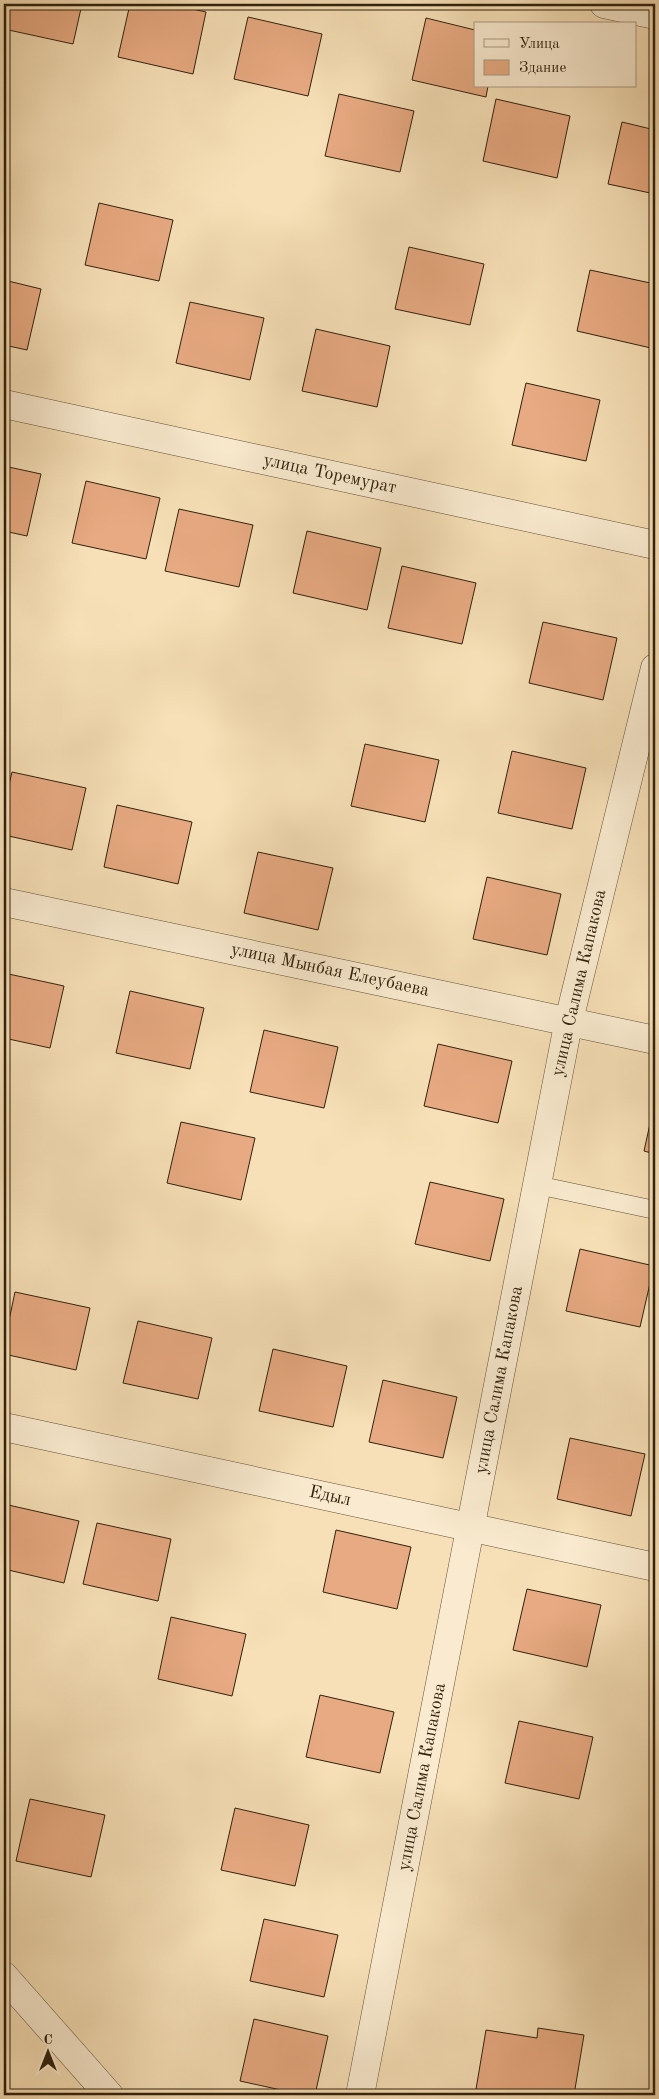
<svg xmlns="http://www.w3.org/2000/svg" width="659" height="2099" font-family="'Old Standard TT',serif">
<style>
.building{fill:#e8aa82;stroke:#30210d}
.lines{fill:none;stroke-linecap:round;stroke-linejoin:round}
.lane-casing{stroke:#625138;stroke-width:19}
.street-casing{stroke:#625138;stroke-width:29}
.lane{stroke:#faebd0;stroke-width:18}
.street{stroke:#faebd0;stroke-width:28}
.labels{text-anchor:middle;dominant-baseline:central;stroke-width:4;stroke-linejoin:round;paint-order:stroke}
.street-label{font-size:18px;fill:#30210d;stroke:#faebd0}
</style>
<rect width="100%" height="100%" fill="#f7e0b7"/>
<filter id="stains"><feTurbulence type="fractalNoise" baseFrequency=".004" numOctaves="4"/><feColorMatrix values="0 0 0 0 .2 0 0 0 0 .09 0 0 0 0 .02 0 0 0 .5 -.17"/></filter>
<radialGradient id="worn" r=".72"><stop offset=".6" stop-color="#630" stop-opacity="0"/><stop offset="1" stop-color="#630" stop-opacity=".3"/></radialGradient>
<g class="building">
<polygon points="4,4 82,4 73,44 4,29"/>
<polygon points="130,4 170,4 206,12 193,74 118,57"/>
<polygon points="248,17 322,34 308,96 234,79"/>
<polygon points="426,18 475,30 475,86 488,86 486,97 412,80"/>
<polygon points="339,94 414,111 400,172 325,156"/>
<polygon points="496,99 570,116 557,178 483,161"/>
<polygon points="622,122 655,130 655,194 608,184"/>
<polygon points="99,203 173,220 159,281 85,265"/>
<polygon points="409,247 484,264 470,325 395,309"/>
<polygon points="590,270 655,284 655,328 651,348 577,331"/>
<polygon points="4,280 41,289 27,350 4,345"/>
<polygon points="190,302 264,318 250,380 176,363"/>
<polygon points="316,329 390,346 377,407 302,391"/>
<polygon points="526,383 600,400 586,461 512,445"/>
<polygon points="4,466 41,474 27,536 4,531"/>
<polygon points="86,481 160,498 146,559 72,543"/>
<polygon points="179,509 253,525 239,587 165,571"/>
<polygon points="307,531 381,548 367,610 293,593"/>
<polygon points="402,566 476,583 462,644 388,628"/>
<polygon points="543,622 617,638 603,700 529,683"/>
<polygon points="365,744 439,760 425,822 351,806"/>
<polygon points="512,751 586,768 572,829 498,813"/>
<polygon points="12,772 86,788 72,850 4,835 4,807"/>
<polygon points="117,805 192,822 178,884 104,867"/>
<polygon points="258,852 333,868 318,930 244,913"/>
<polygon points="487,877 561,894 547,955 473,939"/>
<polygon points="4,973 64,986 50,1048 4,1038"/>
<polygon points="130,991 204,1008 190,1069 116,1053"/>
<polygon points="264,1030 338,1047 324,1108 250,1092"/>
<polygon points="438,1044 512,1061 498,1123 424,1106"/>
<polygon points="655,1101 655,1154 644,1151"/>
<polygon points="181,1122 255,1138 241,1200 167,1183"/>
<polygon points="430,1182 504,1199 490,1261 415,1244"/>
<polygon points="580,1249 654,1266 640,1327 566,1311"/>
<polygon points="15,1292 90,1308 76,1370 4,1354 4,1344"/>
<polygon points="138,1321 212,1338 198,1399 123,1383"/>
<polygon points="273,1349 347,1366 333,1427 259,1411"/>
<polygon points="383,1380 457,1397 443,1458 369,1442"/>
<polygon points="570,1438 645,1454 631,1516 557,1499"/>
<polygon points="4,1504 79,1521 64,1583 4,1569"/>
<polygon points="97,1523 171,1539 158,1601 83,1584"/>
<polygon points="336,1530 411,1547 397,1609 323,1592"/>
<polygon points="527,1589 601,1605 587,1667 513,1650"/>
<polygon points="171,1617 246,1634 232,1696 158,1679"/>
<polygon points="320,1695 394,1712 380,1773 306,1757"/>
<polygon points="519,1721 593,1737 579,1799 505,1783"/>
<polygon points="30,1799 105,1815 91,1877 16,1861"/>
<polygon points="235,1808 309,1825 295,1886 221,1870"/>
<polygon points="264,1919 338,1935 324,1997 250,1981"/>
<polygon points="254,2019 328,2036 315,2095 304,2095 240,2081"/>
<polygon points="538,2028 584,2035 574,2095 475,2095 486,2030 537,2038"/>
</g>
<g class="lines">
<g class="lane-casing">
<polyline id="lane" points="537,1185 655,1210"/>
</g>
<g class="street-casing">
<g id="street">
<polyline points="604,4 655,15"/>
<polyline points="4,404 655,545"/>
<polyline points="4,902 655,1040"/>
<polyline points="4,1427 655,1567"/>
<polyline points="4,1976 109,2095"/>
<polyline points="360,2095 569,1020 655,668"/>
</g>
</g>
<use href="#lane" class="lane"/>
<use href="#street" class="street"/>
</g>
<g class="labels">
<g class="street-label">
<text transform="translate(330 474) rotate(12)">улица Торемурат</text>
<text transform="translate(330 970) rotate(12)">улица Мынбая Елеубаева</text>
<text transform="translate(579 983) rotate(-77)">улица Салима Капакова</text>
<text transform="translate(499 1380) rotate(-79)">улица Салима Капакова</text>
<text transform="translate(330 1496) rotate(12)">Едыл</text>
<text transform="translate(422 1777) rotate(-79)">улица Салима Капакова</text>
</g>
</g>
<rect width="659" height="2099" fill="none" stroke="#f7e0b7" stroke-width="20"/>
<rect x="5" y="5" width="649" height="2089" fill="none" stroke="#30210d" stroke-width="2.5"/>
<rect x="10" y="10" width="639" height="2079" fill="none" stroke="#30210d"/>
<rect x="474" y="22" width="162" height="65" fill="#faebd0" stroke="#a99a82"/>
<rect x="484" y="39" width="25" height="8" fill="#faebd0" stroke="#a99a82"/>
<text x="519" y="48" font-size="15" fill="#30210d">Улица</text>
<rect x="484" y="60" width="25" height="15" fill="#e8aa82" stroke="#a99a82"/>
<text x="519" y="72" font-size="15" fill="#30210d">Здание</text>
<g transform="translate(48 2052)" stroke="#faebd0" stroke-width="4" paint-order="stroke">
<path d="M0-4L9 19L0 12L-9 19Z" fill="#30210d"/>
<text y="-8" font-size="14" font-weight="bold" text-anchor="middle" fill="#30210d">С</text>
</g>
<rect width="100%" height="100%" filter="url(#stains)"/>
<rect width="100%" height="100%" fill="url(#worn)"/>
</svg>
